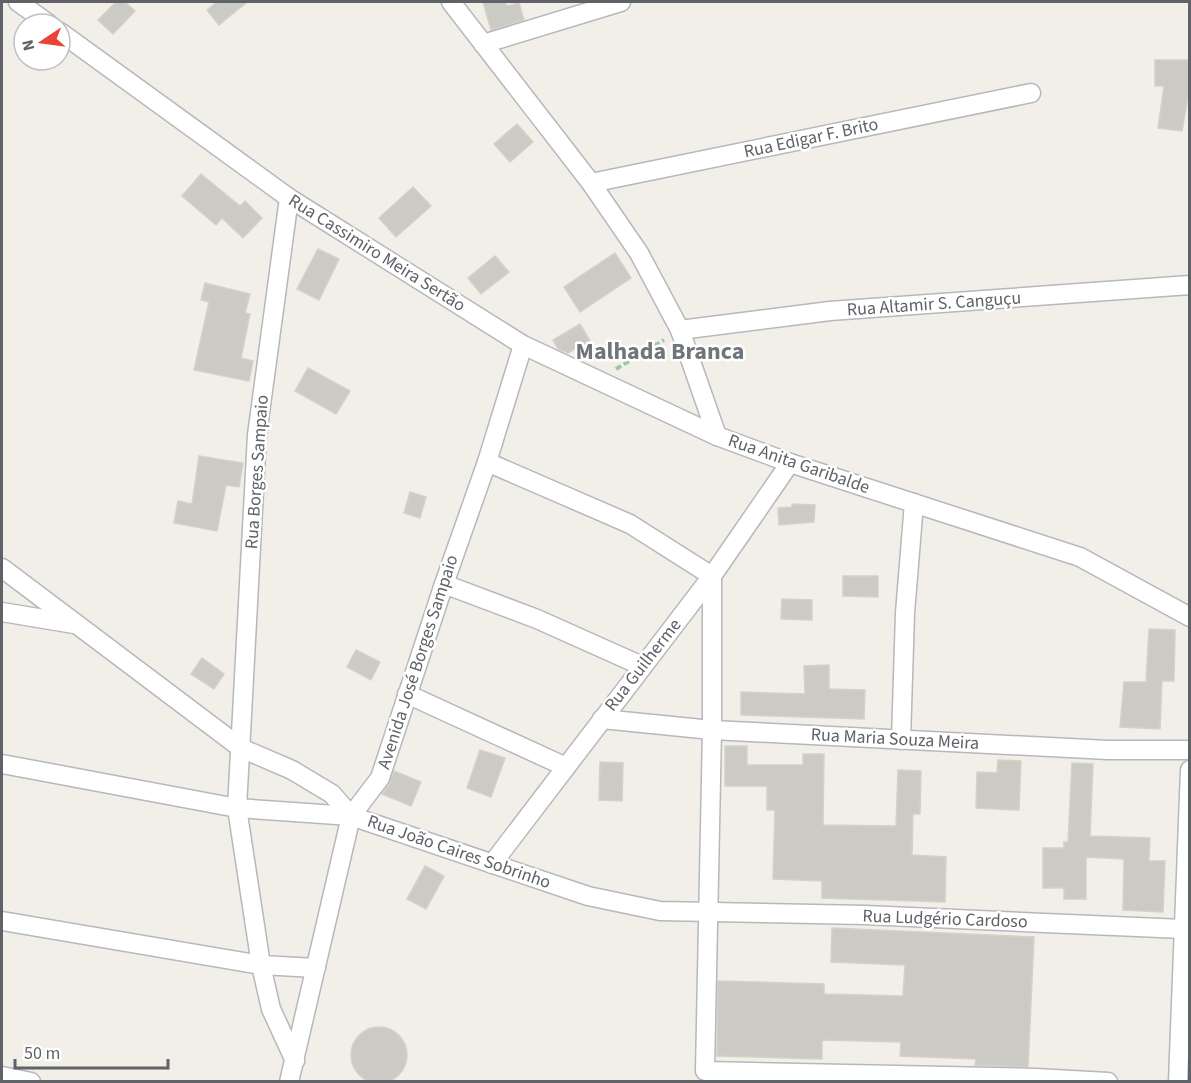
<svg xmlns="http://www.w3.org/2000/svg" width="1191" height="1083" font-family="'Source Sans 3',sans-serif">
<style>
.building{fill:#cccac5;stroke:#d6d1c6;stroke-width:1.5}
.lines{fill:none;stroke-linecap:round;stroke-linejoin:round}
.street-casing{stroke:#b5b8bc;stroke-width:21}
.path{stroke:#9cc7a9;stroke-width:4;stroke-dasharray:6 3;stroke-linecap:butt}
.street{stroke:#fff;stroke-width:18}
.labels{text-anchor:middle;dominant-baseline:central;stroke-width:5;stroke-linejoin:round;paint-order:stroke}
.street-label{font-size:18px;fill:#5f6368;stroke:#fff}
.district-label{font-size:24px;font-weight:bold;fill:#70757a;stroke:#fff}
</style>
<rect width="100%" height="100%" fill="#f1efe8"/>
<g class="building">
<polygon points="116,2 125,2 135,11 113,34 98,20"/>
<polygon points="217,2 247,2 219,25 207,10"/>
<polygon points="483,2 505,2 507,6 519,3 524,20 491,30"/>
<polygon points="1155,60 1190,60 1190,85 1182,131 1158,128 1164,86 1155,86"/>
<polygon points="517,124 533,142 510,162 494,144"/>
<polygon points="201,174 240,206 245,201 262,218 243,238 222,218 216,225 182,196"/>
<polygon points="413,187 431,206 396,237 379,218"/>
<polygon points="318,249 339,259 319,300 297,289"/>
<polygon points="615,253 631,278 580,312 564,287"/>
<polygon points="495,256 509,272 481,294 468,278"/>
<polygon points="205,283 250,294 245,313 250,314 241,358 253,361 249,381 194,370 209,302 201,300"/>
<polygon points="580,324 590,341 568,353 558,349 553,340"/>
<polygon points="308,368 350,391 336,414 295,391"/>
<polygon points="199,456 243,463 239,487 226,485 217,531 174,523 178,501 192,504"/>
<polygon points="410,492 426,497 420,518 404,513"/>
<polygon points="792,504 815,505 814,522 779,525 778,508 792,507"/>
<polygon points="843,576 878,576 878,597 843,596"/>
<polygon points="782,599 812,600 812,620 781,619"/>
<polygon points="1149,629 1175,630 1174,681 1162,681 1160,729 1120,727 1124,682 1146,682"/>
<polygon points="356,650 380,662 371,680 347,667"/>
<polygon points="202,658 224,674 214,689 191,674"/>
<polygon points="829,665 829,689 865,690 864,719 741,715 741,692 805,694 804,666"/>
<polygon points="725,746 747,746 747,765 803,765 803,754 824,754 823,825 896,826 898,770 921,771 920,814 913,814 912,855 946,857 945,902 822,898 822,881 773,879 775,810 767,810 767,786 725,786"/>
<polygon points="480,750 505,758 491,797 467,788"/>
<polygon points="998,760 1021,761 1019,810 976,808 977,772 997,773"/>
<polygon points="600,762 623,763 622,801 599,800"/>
<polygon points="1072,763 1093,764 1090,836 1150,838 1149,861 1165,861 1163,912 1123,910 1124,859 1086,857 1086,899 1064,899 1064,888 1043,888 1043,848 1064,848 1064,842 1068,842"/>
<polygon points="394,771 421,782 411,806 382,794 389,785"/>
<polygon points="425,866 444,876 426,909 407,899"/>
<polygon points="832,928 1034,937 1028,1067 975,1065 976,1059 900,1056 901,1042 822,1040 822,1059 717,1056 718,981 824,984 824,994 903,996 905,965 831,962"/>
<circle cx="379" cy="1055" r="28"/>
</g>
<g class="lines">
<g class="street-casing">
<g id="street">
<polyline points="18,2 49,24"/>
<polyline points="451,2 591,183 639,253 680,330 717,436 790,463 1080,557 1190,617"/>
<polyline points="60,32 289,198 523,345 717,436"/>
<polyline points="483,44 621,2"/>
<polyline points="591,183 1031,93"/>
<polyline points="289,198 257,435 237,808 261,965 271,1009 295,1061"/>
<polyline points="680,330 830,311 1190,285"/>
<polyline points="487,462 630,524 712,576 712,730 705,1071 1036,1078 1108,1082"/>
<polyline points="2,568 241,748 292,770 332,794 351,816 588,896 660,911 865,915 1183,929"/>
<polyline points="444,584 537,619 642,666"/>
<polyline points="2,612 74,624"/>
<polyline points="407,694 566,767"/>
<polyline points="602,719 712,730 1108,750 1190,750"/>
<polyline points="901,740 905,613 914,503"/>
<polyline points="2,764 237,808 351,816"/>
<polyline points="492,864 712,576 790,463"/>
<polyline points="2,921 261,965 316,968"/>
<polyline points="2,1076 31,1082"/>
<polyline points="289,1082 351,816 380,778 444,584 487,462 523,345"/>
<polyline points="1178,1082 1190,770"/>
</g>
</g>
<polyline class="path" points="616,369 664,340"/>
<use href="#street" class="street"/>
</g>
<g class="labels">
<g class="street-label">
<text transform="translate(811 138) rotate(-12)">Rua Edigar F. Brito</text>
<text transform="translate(377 253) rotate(32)">Rua Cassimiro Meira Sertão</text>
<text transform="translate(934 304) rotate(-4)">Rua Altamir S. Canguçu</text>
<text transform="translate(799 464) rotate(19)">Rua Anita Garibalde</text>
<text transform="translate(257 472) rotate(-86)">Rua Borges Sampaio</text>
<text transform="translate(418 662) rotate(-72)">Avenida José Borges Sampaio</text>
<text transform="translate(643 665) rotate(-52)">Rua Guilherme</text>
<text transform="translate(895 739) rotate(3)">Rua Maria Souza Meira</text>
<text transform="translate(459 852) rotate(19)">Rua João Caires Sobrinho</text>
<text transform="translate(945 919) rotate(2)">Rua Ludgério Cardoso</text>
</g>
<g class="district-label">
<text x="660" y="351">Malhada Branca</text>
</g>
</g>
<rect width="1191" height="1083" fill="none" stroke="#5f6368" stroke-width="6"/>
<g transform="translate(42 42) rotate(257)"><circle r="28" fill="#ffffff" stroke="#bfc1c3" stroke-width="1.5"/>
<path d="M0-4.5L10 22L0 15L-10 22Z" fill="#ea4335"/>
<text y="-9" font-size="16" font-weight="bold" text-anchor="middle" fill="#5f6368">N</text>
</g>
<path d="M15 1059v9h153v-9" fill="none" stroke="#5f6368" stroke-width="3"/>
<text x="24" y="1059" font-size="18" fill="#5f6368" stroke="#ffffff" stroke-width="4.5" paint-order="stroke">50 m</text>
</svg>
